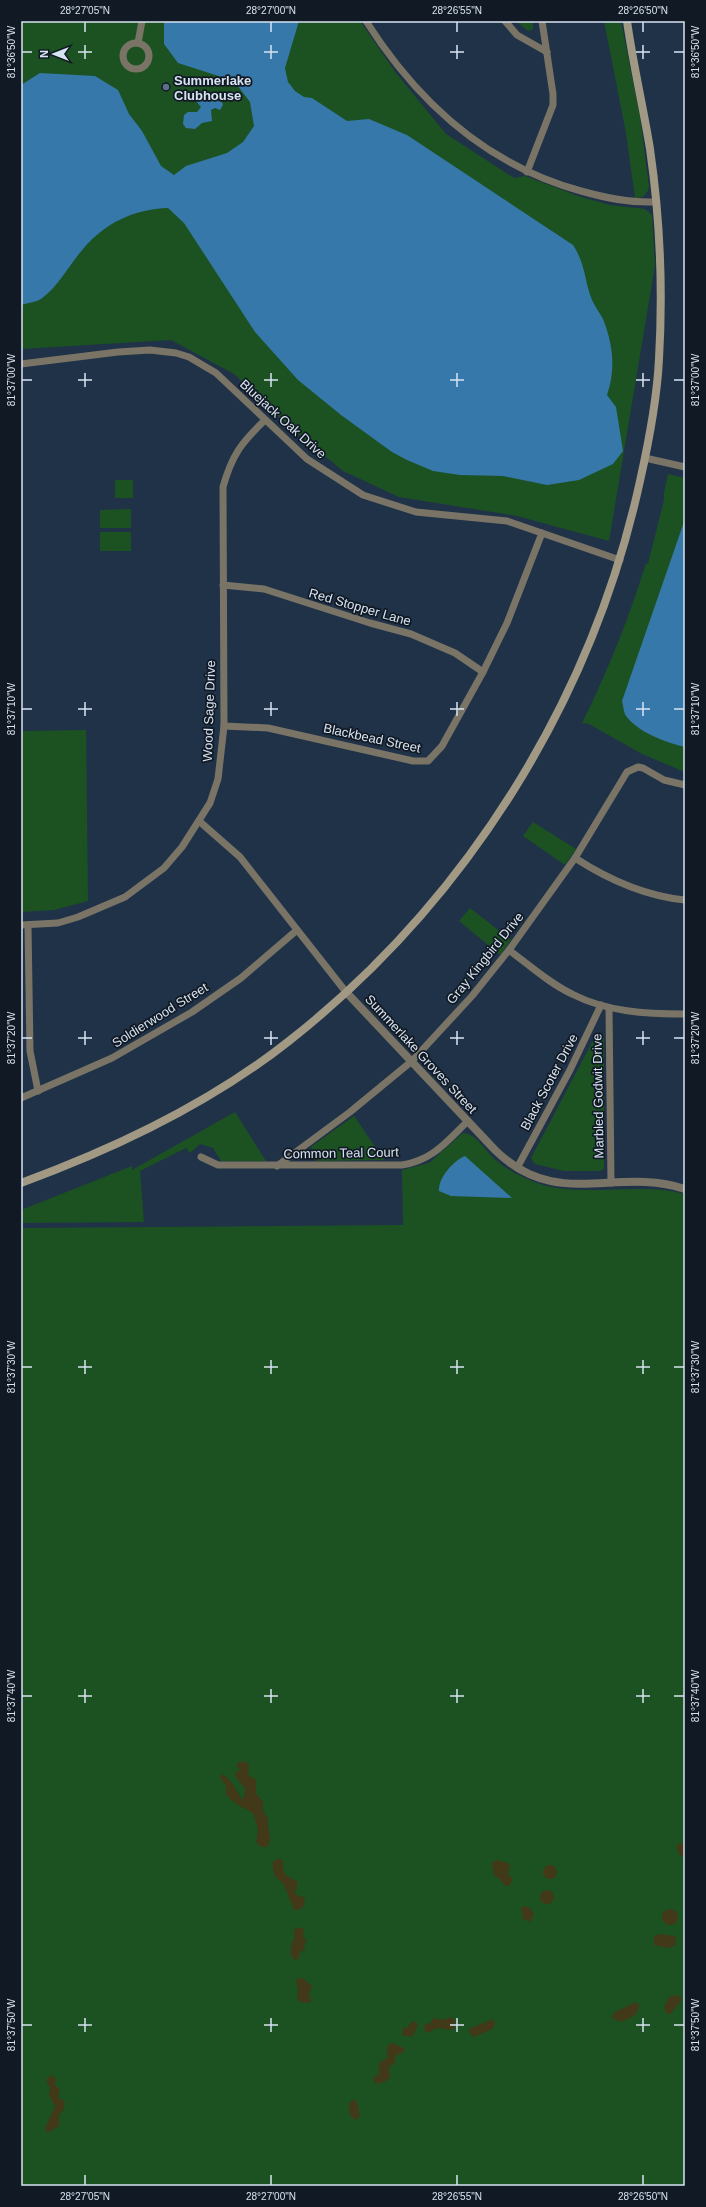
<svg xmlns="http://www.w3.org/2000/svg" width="706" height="2207" font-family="Helvetica,sans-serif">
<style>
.green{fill:#1c5222}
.sand{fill:#413918}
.water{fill:#3678a9}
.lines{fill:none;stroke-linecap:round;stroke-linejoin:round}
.minor{stroke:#797466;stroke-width:7}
.tertiary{stroke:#797466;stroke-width:8}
.secondary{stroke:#a19983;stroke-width:8}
.ticks{fill:none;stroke:#d8e4f2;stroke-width:1.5}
.service-dot{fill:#5c6f8a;stroke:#111a24;stroke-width:1.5}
.labels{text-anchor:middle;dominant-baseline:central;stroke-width:3.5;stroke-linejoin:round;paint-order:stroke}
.poi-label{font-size:13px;font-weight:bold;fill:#d8e4f2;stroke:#111a24;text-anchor:start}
.street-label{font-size:13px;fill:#d8e4f2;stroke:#111a24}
.neatline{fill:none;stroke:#d8e4f2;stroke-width:1.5}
.ticks-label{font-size:10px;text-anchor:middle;fill:#d8e4f2}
</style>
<rect width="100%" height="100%" fill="#203248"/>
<g class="green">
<polygon points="21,21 360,21 396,73 446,134 514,178 525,176 578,196 610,205 645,209 652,215 655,265 609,541 517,516 399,497 343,471 293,430 234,374 171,340 21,349"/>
<polygon points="516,21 533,21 533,29 528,31"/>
<path d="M604,21H621L640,117L649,187C647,195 643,198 635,198L626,133Z"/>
<path d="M668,474L685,478V772L642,754L589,724L582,723C608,671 629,618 646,563L648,564L664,500V493Z"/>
<rect x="115" y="480" width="18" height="18"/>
<polygon points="131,509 131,528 100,528 100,510"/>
<rect x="100" y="532" width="31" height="19"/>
<polygon points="86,730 88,901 54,910 21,912 21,731"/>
<polygon points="533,822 576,849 565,865 523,836"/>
<polygon points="470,908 511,940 500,955 459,921"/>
<polygon points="596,1035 601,1035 604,1039 604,1169 600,1171 564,1171 535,1164 531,1158"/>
<polygon points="235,1112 266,1161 221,1161 213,1148 200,1144 190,1153 186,1148 140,1171 144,1222 21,1223 21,1210 132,1166 132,1170"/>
<polygon points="354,1116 384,1160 317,1161 310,1154 312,1146"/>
<path d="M463,1133C477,1133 487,1154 497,1161C509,1171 523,1178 537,1183C583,1199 637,1181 685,1194V2186H21V1228L403,1225L402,1170L429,1163Z"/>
</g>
<g class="sand">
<path d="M243,1761L249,1764L248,1775L256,1780V1793L263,1802V1811L268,1819C266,1829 274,1836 267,1847H261L256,1842L258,1829L253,1813L235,1803L226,1795V1786L220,1778L221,1774C228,1775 238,1792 241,1798L244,1799L245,1789L235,1776L236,1772L240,1770L237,1766V1763Z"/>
<path d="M680,1843L685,1844V1858C679,1856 676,1851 677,1845Z"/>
<path d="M281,1859L283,1862C282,1876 287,1875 298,1882L295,1894L305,1898L304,1906L299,1910H294L283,1883L275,1877L272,1863L275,1860Z"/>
<polygon points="497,1860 510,1864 508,1874 513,1879 509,1886 504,1885 500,1879 494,1876 492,1863"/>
<circle cx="550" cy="1872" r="7"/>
<circle cx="547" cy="1897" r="7"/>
<polygon points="523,1906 529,1907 534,1914 530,1922 523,1919 521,1909"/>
<circle cx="670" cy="1917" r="8"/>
<polygon points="298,1927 304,1929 303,1935 307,1942 304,1944 305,1949 300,1952 299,1958 295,1960 291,1956 291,1945 294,1938 294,1930"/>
<polygon points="659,1934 675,1936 676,1945 668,1948 654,1945 654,1937"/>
<polygon points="303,1978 312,1986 309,1994 311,2000 310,2003 300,2002 297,1998 298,1991 296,1981 297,1979"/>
<path d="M677,1995L682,1999C679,2006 674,2007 671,2014H667L664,2007L669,1997Z"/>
<path d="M636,2002L639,2005C639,2015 629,2019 620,2022L611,2017L615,2012Z"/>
<polygon points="451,2017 454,2019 456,2024 452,2030 437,2028 428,2033 424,2030 425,2024 431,2023 433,2018 443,2020"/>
<path d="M493,2019L495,2024L493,2029C485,2032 480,2035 473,2037L468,2030L471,2028Z"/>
<polygon points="412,2021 418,2024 414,2034 411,2037 402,2035 403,2028 408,2027"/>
<path d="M392,2043L404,2048L405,2051L395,2056V2063L389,2067L390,2077C386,2082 382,2084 375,2083L373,2078L379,2074V2063L387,2058V2046Z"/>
<polygon points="51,2075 56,2079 55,2085 60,2089 58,2097 65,2102 64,2109 59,2115 59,2126 47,2133 45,2128 55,2106 49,2095 50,2088 46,2080"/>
<polygon points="354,2099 357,2103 360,2115 357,2120 351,2117 349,2110 350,2102"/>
</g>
<g class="water">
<path d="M164,21H299L285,68L288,82L295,91L304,97L312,98L347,121L369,119L407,135L573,245C586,265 584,280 592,300C595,307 600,313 603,319C613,344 616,369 607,395L616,407L623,451L613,464L579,480L547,485L503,476L460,475L433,471L407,460L392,452L341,415L298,380L255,332L184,223L168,208C134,209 105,223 83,249C69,265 59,286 41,299C36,302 27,303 21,305V85L40,73L95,76L118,90L129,114L142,131L161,166L174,175L186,166L227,153L243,142L254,126L250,102L234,81L178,63L164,44Z"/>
<polygon points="210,94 217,101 222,102 223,105 220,110 215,108 211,110 212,121 202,123 195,129 186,128 183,124 184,115 188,112 197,112 201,107 195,100 197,96 205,97"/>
<path d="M685,519V747C665,742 639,733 626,716C624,713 623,705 622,701Z"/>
<path d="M465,1156L512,1198L451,1196L439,1191C438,1178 453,1161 465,1156Z"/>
</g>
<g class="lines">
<g class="minor">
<path d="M366,21C418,103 486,165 581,191C606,198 629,203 655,202"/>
<polyline points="505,21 517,35 547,52"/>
<polyline points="138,43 142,21"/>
<circle cx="136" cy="56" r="13"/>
<polyline points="527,172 553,105 553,94 542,21"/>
<polyline points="21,364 118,352 150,350 176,353 189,357 216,373 307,459 363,495 416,512 507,521 620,560"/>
<polyline points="645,458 685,467"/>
<polyline points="223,585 264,589 370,623 411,634 455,653 483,672"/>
<polyline points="224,726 268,728 413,761 428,761 442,746 483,672 507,623 542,533"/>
<polyline points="199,821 240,857 346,992"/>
<path d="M575,858C609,880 644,896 685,900"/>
<path d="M21,925L58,923L78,917L125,897L164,868L182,847L210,803L218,779L224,726L223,487C232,455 241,443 265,420"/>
<polyline points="28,925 30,1051 38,1091"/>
<path d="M509,950C529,965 549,983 572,994C607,1012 646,1014 685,1014"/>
<polyline points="609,1008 611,1183"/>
<polyline points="21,1098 112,1058 192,1012 241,978 297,930"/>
<path d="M201,1157L218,1165H402C433,1160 446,1142 468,1121"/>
<polyline points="277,1166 350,1112 412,1061 472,996 509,950 575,858 627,772 638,767 643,768 664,780 685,785"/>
<polyline points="517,1168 570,1070 601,1005"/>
</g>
<path class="tertiary" d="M346,992L495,1150C557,1211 616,1166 685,1189"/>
<path class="secondary" d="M21,1183C114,1149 212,1102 289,1041C466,902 592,701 640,481C649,441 657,400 659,359C663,290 660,218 650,149C643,106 633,64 627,21"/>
</g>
<path class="ticks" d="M85,22V32M271,22V32M457,22V32M643,22V32M85,45V59M271,45V59M457,45V59M643,45V59M22,52H32M78,52H92M264,52H278M450,52H464M636,52H650M674,52H684M85,373V387M271,373V387M457,373V387M643,373V387M22,380H32M78,380H92M264,380H278M450,380H464M636,380H650M674,380H684M85,702V716M271,702V716M457,702V716M643,702V716M22,709H32M78,709H92M264,709H278M450,709H464M636,709H650M674,709H684M85,1031V1045M271,1031V1045M457,1031V1045M643,1031V1045M22,1038H32M78,1038H92M264,1038H278M450,1038H464M636,1038H650M674,1038H684M85,1360V1374M271,1360V1374M457,1360V1374M643,1360V1374M22,1367H32M78,1367H92M264,1367H278M450,1367H464M636,1367H650M674,1367H684M85,1689V1703M271,1689V1703M457,1689V1703M643,1689V1703M22,1696H32M78,1696H92M264,1696H278M450,1696H464M636,1696H650M674,1696H684M85,2018V2032M271,2018V2032M457,2018V2032M643,2018V2032M22,2025H32M78,2025H92M264,2025H278M450,2025H464M636,2025H650M674,2025H684M85,2175V2185M271,2175V2185M457,2175V2185M643,2175V2185"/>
<circle class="service-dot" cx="166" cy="87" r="4"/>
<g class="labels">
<g class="poi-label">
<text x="174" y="80">Summerlake<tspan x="174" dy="15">Clubhouse</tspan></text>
</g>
<g class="street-label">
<text transform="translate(283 419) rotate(42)">Bluejack Oak Drive</text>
<text transform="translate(360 607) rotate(16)">Red Stopper Lane</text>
<text transform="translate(209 711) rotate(-88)">Wood Sage Drive</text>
<text transform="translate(372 738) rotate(12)">Blackbead Street</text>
<text transform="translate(485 958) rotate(-51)">Gray Kingbird Drive</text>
<text transform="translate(160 1015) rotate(-32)">Soldierwood Street</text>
<text transform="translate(421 1054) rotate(47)">Summerlake Groves Street</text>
<text transform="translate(549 1082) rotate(-62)">Black Scoter Drive</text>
<text transform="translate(598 1096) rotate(-91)">Marbled Godwit Drive</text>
<text transform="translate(341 1153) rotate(-1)">Common Teal Court</text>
</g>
</g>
<rect width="706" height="2207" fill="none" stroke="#111a24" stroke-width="44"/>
<g transform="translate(54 54) rotate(270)" stroke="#111a24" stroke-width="3" paint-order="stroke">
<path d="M0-3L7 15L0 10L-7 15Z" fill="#d8e4f2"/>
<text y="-6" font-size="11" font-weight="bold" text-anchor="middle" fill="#d8e4f2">N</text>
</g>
<rect x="22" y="22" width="662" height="2163" class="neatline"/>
<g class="ticks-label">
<text x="85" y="14">28°27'05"N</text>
<text x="271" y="14">28°27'00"N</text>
<text x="457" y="14">28°26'55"N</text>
<text x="643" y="14">28°26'50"N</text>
<text transform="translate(695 52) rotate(-90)" y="4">81°36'50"W</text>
<text transform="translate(11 52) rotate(-90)" y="4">81°36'50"W</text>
<text transform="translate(695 380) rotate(-90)" y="4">81°37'00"W</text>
<text transform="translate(11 380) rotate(-90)" y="4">81°37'00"W</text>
<text transform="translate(695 709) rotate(-90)" y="4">81°37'10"W</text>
<text transform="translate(11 709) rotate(-90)" y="4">81°37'10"W</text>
<text transform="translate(11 1038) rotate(-90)" y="4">81°37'20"W</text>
<text transform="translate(695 1038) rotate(-90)" y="4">81°37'20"W</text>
<text transform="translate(11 1367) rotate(-90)" y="4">81°37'30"W</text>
<text transform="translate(695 1367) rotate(-90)" y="4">81°37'30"W</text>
<text transform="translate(11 1696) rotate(-90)" y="4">81°37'40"W</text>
<text transform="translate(695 1696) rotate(-90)" y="4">81°37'40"W</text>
<text transform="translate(11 2025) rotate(-90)" y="4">81°37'50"W</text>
<text transform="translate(695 2025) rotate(-90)" y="4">81°37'50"W</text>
<text x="85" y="2200">28°27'05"N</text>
<text x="271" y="2200">28°27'00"N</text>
<text x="457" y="2200">28°26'55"N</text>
<text x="643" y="2200">28°26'50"N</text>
</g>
</svg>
